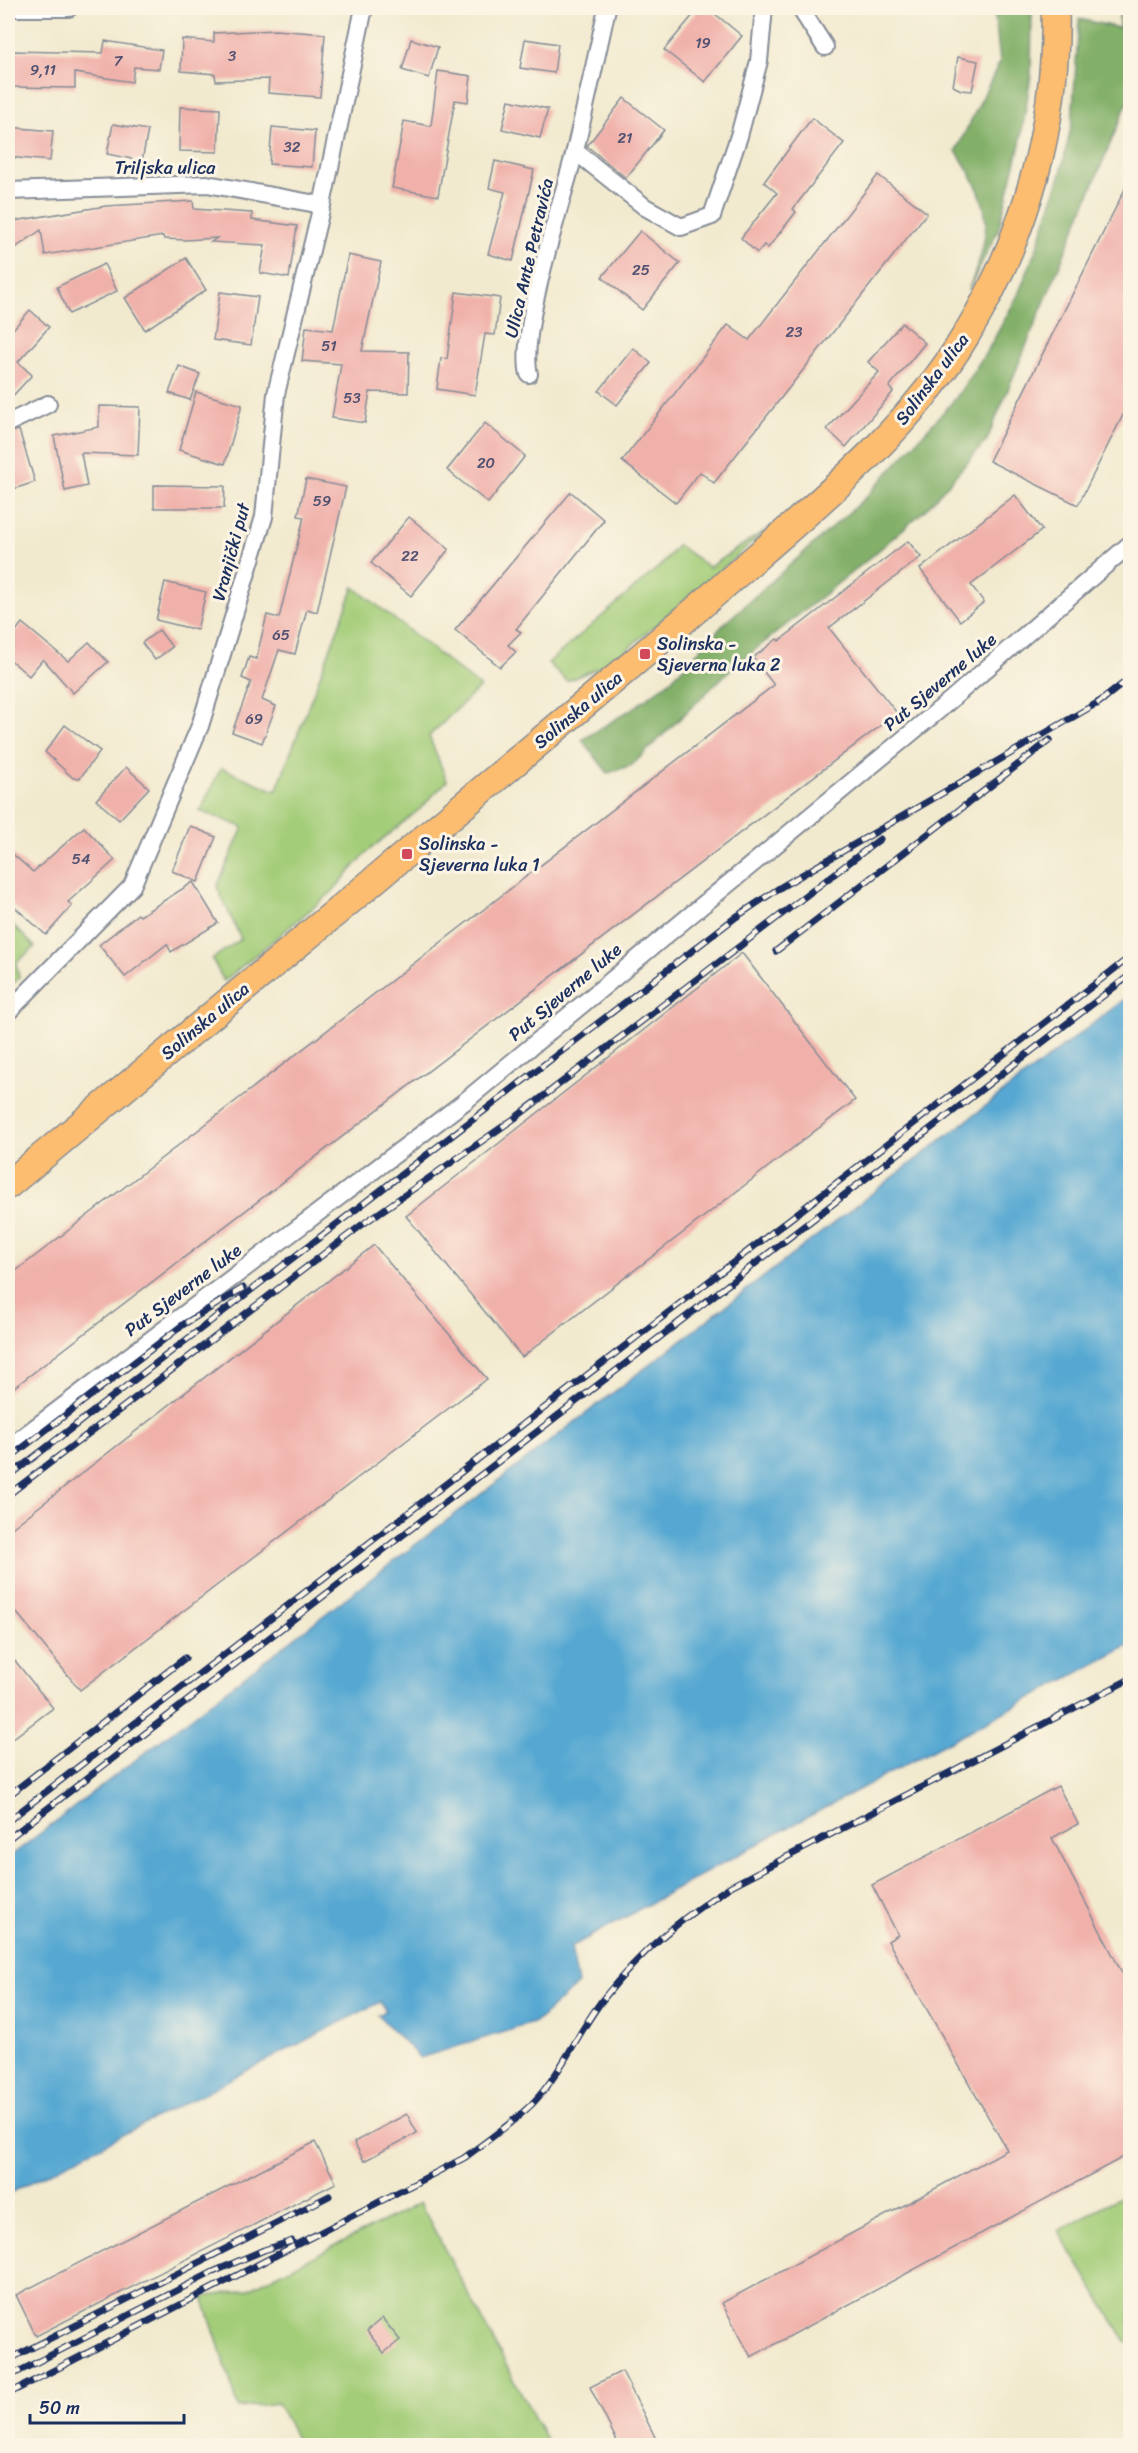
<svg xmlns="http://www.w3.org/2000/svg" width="1138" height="2453" font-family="Sriracha,sans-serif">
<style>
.green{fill:#a4cd79;stroke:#607e6c;stroke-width:1.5}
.forest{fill:#83b069;stroke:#4f7064;stroke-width:1.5}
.water{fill:#57a8d2;stroke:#396c98;stroke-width:1.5}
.building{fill:#f0b1aa}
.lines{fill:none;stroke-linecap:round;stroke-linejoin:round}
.street-casing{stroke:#868c96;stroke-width:20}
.primary-casing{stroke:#868c96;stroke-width:30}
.street{stroke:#fff;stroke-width:16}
.primary{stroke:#fcbd6f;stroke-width:27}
.rail-casing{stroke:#1b2f5e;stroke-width:7}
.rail{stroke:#fcf5e5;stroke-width:4.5;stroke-dasharray:14;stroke-linecap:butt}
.poi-dot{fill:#d1495b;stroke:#fcf5e5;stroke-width:2}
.labels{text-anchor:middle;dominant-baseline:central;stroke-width:6;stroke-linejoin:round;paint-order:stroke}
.number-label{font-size:15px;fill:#505071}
.street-label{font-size:18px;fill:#1b2f5e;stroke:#fcf5e5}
.poi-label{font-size:18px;fill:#1b2f5e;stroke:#fcf5e5;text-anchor:start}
</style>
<rect width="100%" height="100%" fill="#fcf5e5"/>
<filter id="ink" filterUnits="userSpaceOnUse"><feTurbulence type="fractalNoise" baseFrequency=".0167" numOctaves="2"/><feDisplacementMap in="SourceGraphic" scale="12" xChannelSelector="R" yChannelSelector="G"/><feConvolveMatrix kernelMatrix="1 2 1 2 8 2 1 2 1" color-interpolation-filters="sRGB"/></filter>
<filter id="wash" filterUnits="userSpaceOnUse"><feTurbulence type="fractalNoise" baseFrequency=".008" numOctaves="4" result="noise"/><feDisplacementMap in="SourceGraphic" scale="24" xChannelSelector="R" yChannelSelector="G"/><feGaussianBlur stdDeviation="1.35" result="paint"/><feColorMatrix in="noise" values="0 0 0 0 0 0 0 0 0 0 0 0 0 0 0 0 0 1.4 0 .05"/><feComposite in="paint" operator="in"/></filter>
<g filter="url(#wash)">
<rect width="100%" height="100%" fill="#f2eacf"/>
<g class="green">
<polygon points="772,526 612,662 567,681 548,663 661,565 678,545 709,567"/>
<polygon points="354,587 480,687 429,736 447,781 420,809 367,852 332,892 224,981 212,959 241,939 217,887 243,827 200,811 221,768 276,791"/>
<polygon points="8,920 35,947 16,963 19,978 8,988"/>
<polygon points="1130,2191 1130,2340 1127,2343 1058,2231"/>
<polygon points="420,2203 549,2445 300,2445 277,2403 239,2408 203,2297 247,2290"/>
</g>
<g class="forest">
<path d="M994,8H1032L1031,75L1020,144L999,228L968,291C992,230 995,208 956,151L1000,62Z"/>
<polygon points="1119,8 1130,8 1130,96 987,440 925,510 871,557 731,669 632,765 608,773 582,740 635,707 671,680 726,622 866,497 956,398 989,348 1018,295 1038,244 1061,173 1072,123 1079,19 1119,28"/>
</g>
<polygon class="water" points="1130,995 1130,1645 774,1835 571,1947 578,1984 536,2022 420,2058 378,2015 386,2011 380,2002 8,2194 8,1858"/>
<g id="blocks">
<g class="building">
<polygon points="699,8 708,8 742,36 705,82 664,50"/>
<polygon points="275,30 325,34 320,97 268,93 269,79 216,81 215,74 181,71 182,39 214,42 214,33"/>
<polygon points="411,39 438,47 429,78 402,70"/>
<polygon points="525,39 558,44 554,73 520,68"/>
<polygon points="105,41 162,50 159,69 134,67 132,82 75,73 75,88 11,87 12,51 103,53"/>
<polygon points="958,57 978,61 972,91 961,90 953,86"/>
<polygon points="438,71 471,76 468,102 455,100 438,196 392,188 404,121 431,126"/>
<polygon points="624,98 664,130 626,178 587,146"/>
<polygon points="509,100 548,109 540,138 502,129"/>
<polygon points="180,107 220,109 218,152 179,151"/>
<polygon points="812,118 844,143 793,209 796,212 768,248 764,245 757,253 741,238 777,193 764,182"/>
<polygon points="113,124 148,130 142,161 107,154"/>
<polygon points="8,127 53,131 50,161 8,157"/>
<polygon points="272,127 315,131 312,167 269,164"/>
<polygon points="495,161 534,170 513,261 488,254 505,192 489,188"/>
<polygon points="878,175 927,213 714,483 700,472 676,503 622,461 728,325 749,340"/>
<polygon points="1131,177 1131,399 1078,505 989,461"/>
<polygon points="193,201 194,209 252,213 252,220 297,226 289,278 260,273 265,245 211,242 217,238 185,240 164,239 163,236 45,255 41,230 8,253 8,222 106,206"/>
<polygon points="640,231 680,263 642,310 602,277"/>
<polygon points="348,255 381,262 362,351 409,352 408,393 370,392 365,423 332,418 341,364 302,361 306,327 333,330"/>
<polygon points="186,258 206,290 145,330 125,298"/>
<polygon points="104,264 117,291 69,314 57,287"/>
<polygon points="220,292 258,297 251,345 213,340"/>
<polygon points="456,292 500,298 495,335 485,334 475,395 437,389 441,358 447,359"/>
<polygon points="30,310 49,327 18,362 32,375 8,401 8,335"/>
<polygon points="902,323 925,343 889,387 893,392 846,447 827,429 879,372 868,362"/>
<polygon points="633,348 651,363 617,405 599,391"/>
<polygon points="179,366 200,374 190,400 169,393"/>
<polygon points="196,392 242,405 225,464 179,450"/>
<polygon points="99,406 140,407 138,455 81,453 87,486 65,491 54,436 99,427"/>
<polygon points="485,423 525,456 488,503 447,470"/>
<polygon points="19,430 35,482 8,491 8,433"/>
<polygon points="306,479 346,487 317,612 307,609 295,654 279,650 262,700 276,706 262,743 232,732 251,682 242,678 249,657 256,659 267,615 279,618 304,517 298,516"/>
<polygon points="154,485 225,486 224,508 154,508"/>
<polygon points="571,492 604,520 516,629 521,632 508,645 516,652 500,667 455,630"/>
<polygon points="1015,495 1042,530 971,585 984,602 960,621 920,569"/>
<polygon points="409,517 449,549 411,596 371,563"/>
<polygon points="908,541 921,557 829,628 897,713 8,1392 8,1277 774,685 753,658 777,639 779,641"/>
<polygon points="165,582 206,592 197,630 156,620"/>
<polygon points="22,623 68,661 89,642 108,662 73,693 43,659 29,676 8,658 8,641"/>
<polygon points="159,630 172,647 155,660 142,643"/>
<polygon points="65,725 100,751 80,778 73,778 45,752"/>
<polygon points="126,767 149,788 119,820 96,800"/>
<polygon points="190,826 216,837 198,882 172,871"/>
<polygon points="84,827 115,860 68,902 72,906 46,935 8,901 8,850 33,872"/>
<polygon points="193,882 218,923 171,952 167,944 125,977 99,945 138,914 140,916"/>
<polygon points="742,953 855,1100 522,1357 406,1216"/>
<polygon points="374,1245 487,1379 80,1690 8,1602 8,1531"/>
<polygon points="8,1652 53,1708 8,1742"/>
<polygon points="1058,1786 1078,1824 1052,1838 1131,1990 1131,2153 751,2357 722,2303 1007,2150 888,1941 898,1935 872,1885"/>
<polygon points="407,2114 417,2133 364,2161 354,2142"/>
<polygon points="315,2142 336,2183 36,2336 16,2295"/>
<polygon points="382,2318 400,2340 384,2353 367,2331"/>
<polygon points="622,2371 659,2445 619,2445 590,2387"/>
</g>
</g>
</g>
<g filter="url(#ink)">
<use href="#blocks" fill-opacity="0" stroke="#868c96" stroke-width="1.5"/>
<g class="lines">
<g class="street-casing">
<g id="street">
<polyline points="8,8 69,8"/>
<polyline points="800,8 825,47"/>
<polyline points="575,151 645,207 681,227 712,216 739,136 759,61 764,8"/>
<polyline points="8,191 207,184 322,205"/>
<path d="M529,374C518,333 563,199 575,151C586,103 597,55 607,8"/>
<polyline points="8,423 48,404"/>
<polyline points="8,1012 132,886 200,726 264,517 276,394 322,205 364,8"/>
<polyline points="8,1448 464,1102 940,709 1130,544"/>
</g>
</g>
<g class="primary-casing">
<path id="primary" d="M8,1185C209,1017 411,851 611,682C661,640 711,597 760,554C835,489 915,421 966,335C1026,236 1058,123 1055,8"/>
</g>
<use href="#street" class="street"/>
<use href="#primary" class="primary"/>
<g class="rail-casing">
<g id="rail">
<polyline points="1097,704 1130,678"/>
<polyline points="776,951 1050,740"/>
<polyline points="8,1459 184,1324 243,1288"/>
<polyline points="8,1477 736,917 781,887 1104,699"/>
<polyline points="8,1495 363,1224 515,1118 880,839"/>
<polyline points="8,1796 185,1658"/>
<polyline points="8,1821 1130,957"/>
<polyline points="8,1839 1130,975"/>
<polyline points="8,2360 329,2196"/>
<polyline points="8,2377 213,2272 264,2250 292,2241"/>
<path d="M8,2394L464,2158C487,2141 511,2124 532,2104C562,2073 578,2031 604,1998C643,1949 679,1920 731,1886L1130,1679"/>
</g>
</g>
<use href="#rail" class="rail"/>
</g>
</g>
<g class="poi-dot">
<rect x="639" y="648" width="12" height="12" rx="3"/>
<rect x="401" y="848" width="12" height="12" rx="3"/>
</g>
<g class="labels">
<g class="number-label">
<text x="703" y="43">19</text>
<text x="232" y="56">3</text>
<text x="118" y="61">7</text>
<text x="43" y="70">9,11</text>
<text x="625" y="138">21</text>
<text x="292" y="147">32</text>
<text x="641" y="270">25</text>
<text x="794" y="332">23</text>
<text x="329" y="346">51</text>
<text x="352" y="398">53</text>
<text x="486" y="463">20</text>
<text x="322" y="501">59</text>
<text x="410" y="556">22</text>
<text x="281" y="635">65</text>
<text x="254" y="719">69</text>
<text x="81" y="859">54</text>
</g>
<g class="street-label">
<text x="165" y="168">Triljska ulica</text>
<text transform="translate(529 258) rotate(-77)">Ulica Ante Petravića</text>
<text transform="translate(932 379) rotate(-53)">Solinska ulica</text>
<text transform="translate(231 552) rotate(-75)">Vranjički put</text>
<text transform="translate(940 682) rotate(-40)">Put Sjeverne luke</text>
<text transform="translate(578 710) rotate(-40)">Solinska ulica</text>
<text transform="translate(565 992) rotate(-40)">Put Sjeverne luke</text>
<text transform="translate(205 1021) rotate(-40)">Solinska ulica</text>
<text transform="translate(183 1290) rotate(-37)">Put Sjeverne luke</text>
</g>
<g class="poi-label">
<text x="657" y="644">Solinska -<tspan x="657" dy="21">Sjeverna luka 2</tspan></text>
<text x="419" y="844">Solinska -<tspan x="419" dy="21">Sjeverna luka 1</tspan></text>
</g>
</g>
<rect width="1138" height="2453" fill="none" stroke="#fcf5e5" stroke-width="30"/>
<path d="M30 2414v9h154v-9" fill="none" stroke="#1b2f5e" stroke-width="3"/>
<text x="39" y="2414" font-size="18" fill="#1b2f5e" stroke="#fcf5e5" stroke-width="4.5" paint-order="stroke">50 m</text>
</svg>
